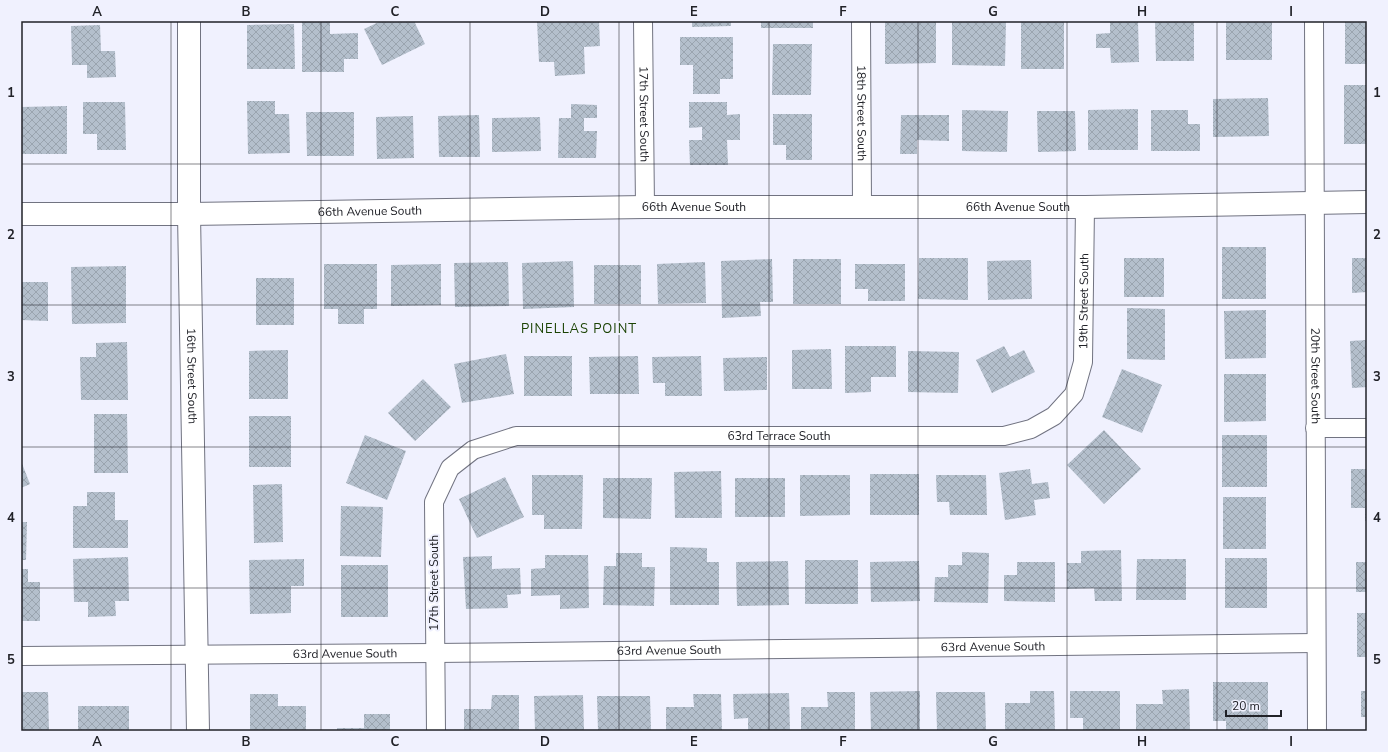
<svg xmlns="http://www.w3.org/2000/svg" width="1388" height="752" font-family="'Nunito Sans',sans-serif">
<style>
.building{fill:url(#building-cross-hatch)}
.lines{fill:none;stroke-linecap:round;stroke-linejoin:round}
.minor-casing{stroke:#717381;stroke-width:20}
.tertiary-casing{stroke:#717381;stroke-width:24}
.minor{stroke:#fff;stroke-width:18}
.tertiary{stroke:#fff;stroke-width:22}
.grid{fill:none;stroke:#212228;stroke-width:1;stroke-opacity:0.55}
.labels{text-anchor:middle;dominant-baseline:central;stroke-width:4;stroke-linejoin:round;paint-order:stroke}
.street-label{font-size:12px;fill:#212228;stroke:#f0f1fe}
.neighbourhood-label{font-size:13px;letter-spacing:1px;fill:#1b4304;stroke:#f0f1fe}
.neatline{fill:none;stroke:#212228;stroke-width:1.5}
.grid-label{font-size:13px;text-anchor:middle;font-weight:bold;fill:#212228}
</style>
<defs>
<pattern id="building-cross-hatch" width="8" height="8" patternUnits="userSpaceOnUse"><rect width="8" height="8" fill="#b4bfcc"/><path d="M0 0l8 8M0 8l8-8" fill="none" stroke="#9aa4af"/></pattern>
</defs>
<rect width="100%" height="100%" fill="#f0f1fe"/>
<g class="building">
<polygon points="302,21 330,21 330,34 358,33 358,59 344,59 344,72 302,72"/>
<polygon points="381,21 414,21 425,44 382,65 364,29"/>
<polygon points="537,21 599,21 600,46 584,47 585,74 555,76 554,62 539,62"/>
<polygon points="692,21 731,21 731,26 692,27"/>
<rect x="761" y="21" width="52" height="7"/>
<polygon points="885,21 936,21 936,63 885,64"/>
<polygon points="952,21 1006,21 1005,66 952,65"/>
<rect x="1021" y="21" width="43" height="48"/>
<polygon points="1110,21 1138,21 1139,62 1111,63 1110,48 1096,48 1096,34 1110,33"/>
<polygon points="1155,21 1194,21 1194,61 1156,61"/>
<rect x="1226" y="21" width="46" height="39"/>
<rect x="1345" y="21" width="22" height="43"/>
<polygon points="294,24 295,69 247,69 247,25"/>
<polygon points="100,25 101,51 115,51 116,77 87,78 87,65 72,65 71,26"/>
<polygon points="680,37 733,37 733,79 720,79 720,94 693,94 693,65 680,65"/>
<polygon points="773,44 812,44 811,95 772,95"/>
<rect x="1344" y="85" width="23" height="59"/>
<polygon points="1268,98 1269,136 1213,137 1213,99"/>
<polygon points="247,101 275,101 275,114 289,114 290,153 248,154"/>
<polygon points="83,102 125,102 126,150 97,150 97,134 83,134"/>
<polygon points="689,102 727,102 727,115 740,114 740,140 727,140 728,165 690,165 689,140 702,140 702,127 689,128"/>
<polygon points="571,104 597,105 597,118 584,118 584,131 597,131 596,158 558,158 559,118 571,118"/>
<polygon points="67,106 67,154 21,154 21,107"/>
<polygon points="1138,109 1138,150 1088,150 1088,110"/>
<polygon points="962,110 1008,111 1007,152 962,151"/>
<polygon points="1151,110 1188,110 1188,124 1200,124 1200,151 1151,151"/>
<polygon points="1037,111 1075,111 1076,151 1038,152"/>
<polygon points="306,112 354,112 354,156 307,156"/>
<polygon points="773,114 812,114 812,160 786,160 786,145 773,145"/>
<polygon points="479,115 480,157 439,157 438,116"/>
<polygon points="901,115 949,115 949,141 917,140 917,154 900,154"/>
<polygon points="413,116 414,158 377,159 376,117"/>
<polygon points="540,117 541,151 492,152 492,118"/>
<rect x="1222" y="247" width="44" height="52"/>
<polygon points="919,258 968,258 968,300 918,299"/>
<rect x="1124" y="258" width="40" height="39"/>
<polygon points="1352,258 1367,258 1367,292 1352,293"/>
<polygon points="772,259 773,302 760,302 761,316 722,318 721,261"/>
<rect x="793" y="259" width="48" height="45"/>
<polygon points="1031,260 1032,299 988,300 987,261"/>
<polygon points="573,261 574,307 523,309 522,263"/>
<polygon points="508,262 509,306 455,307 454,263"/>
<polygon points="705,262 706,303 658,304 657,264"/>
<polygon points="324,264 377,264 377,309 364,309 364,324 338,324 338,309 324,309"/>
<polygon points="441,264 441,305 391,306 391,265"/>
<polygon points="855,264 905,264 905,301 868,301 868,289 855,289"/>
<rect x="594" y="265" width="47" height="39"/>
<polygon points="126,266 126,323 72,324 71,267"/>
<rect x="256" y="278" width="38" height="47"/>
<polygon points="21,282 48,282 48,321 21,320"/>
<polygon points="1127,308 1165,309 1165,360 1127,359"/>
<polygon points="1266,310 1266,358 1225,359 1224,311"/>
<polygon points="1367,340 1367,387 1352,388 1350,341"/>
<polygon points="127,342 128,400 81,400 80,357 96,357 96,343"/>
<polygon points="845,346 896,346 896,377 871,377 871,392 845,393"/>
<polygon points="1004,346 1010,357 1024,350 1035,372 992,393 976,360"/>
<polygon points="831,349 832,389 792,389 792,350"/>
<polygon points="288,350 288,399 249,399 249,351"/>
<polygon points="908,351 959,352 958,393 908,392"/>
<polygon points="506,354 514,394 462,403 454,364"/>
<rect x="524" y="356" width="48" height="40"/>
<polygon points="638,356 639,394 590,394 589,357"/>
<polygon points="701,356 702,396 665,396 665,383 653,383 652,357"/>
<polygon points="767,357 767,390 724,391 723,358"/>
<polygon points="1122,369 1162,385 1142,433 1102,417"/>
<polygon points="1224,374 1266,374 1266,421 1224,422"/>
<polygon points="423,379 451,407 415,441 388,413"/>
<polygon points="94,414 127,414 128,473 94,473"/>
<rect x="249" y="416" width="42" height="51"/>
<polygon points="1104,430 1141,469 1104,504 1067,465"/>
<polygon points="365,435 406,451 387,500 346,483"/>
<rect x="1222" y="435" width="45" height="52"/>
<polygon points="21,461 30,484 21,488"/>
<polygon points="1030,469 1032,484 1048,482 1050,498 1034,500 1036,515 1005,520 999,473"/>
<polygon points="1351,469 1367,469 1367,521 1365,521 1365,508 1351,508"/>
<polygon points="721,471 722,518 675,518 674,472"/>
<rect x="870" y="474" width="49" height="41"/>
<polygon points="532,475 583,475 582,529 544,529 544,515 532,515"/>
<polygon points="800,475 850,475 850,515 800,516"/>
<polygon points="936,475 986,475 987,515 950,515 949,502 937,502"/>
<polygon points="505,477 524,517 477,538 459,499"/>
<polygon points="603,478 652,478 651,519 603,518"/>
<rect x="735" y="478" width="50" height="39"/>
<polygon points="282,484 283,542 254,543 253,485"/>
<polygon points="87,492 115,492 115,520 128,520 128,548 73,548 73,506 87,506"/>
<rect x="1223" y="497" width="43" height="52"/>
<polygon points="341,506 383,507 381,557 340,556"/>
<polygon points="21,522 27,522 26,560 21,560"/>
<polygon points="670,547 707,548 707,562 719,562 719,605 670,605"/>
<polygon points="1121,550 1122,601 1095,601 1094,588 1067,589 1067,563 1081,563 1081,551"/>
<polygon points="962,552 989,553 988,603 934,602 935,577 948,577 948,565 962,565"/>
<polygon points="616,553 642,553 642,567 655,567 654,606 603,605 604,566 616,566"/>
<polygon points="545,555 588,555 589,608 560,609 560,595 531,596 531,569 545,568"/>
<polygon points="492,556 492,569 520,568 521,594 507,595 508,608 466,609 463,557"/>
<polygon points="128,557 129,601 115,601 116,616 88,617 88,602 74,602 73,559"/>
<rect x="1225" y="558" width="42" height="50"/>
<polygon points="304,559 304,586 291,586 291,613 250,614 249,560"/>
<polygon points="1137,559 1186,559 1186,600 1136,600"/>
<rect x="805" y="560" width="53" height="44"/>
<polygon points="788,561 789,605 737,606 736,562"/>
<polygon points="919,561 920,601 871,602 870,562"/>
<polygon points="1017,562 1055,562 1055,602 1004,601 1004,575 1017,575"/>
<rect x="1356" y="562" width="11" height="30"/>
<rect x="341" y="565" width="47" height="52"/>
<polygon points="21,569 28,569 28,582 40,582 40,621 21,621"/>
<rect x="1357" y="613" width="10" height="44"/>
<polygon points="1213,682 1268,682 1268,731 1226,731 1226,721 1213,721"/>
<polygon points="1189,689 1190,731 1136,731 1136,704 1163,704 1162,690"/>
<polygon points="920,691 920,731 871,731 870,692"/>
<polygon points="1030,691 1054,691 1055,731 1005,731 1005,703 1030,703"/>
<polygon points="1070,691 1120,691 1120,731 1083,731 1083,718 1070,718"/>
<rect x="1361" y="691" width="6" height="26"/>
<polygon points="21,692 48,692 49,731 21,731"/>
<polygon points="827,692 855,692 855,731 801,731 801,707 828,707"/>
<polygon points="936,692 985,692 986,731 937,731"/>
<polygon points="789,693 790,731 748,731 748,718 734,719 733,694"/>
<polygon points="250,694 278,694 278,706 306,706 306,731 250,731"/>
<polygon points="693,694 721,694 722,731 666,731 666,707 694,707"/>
<polygon points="492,695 519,695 519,731 464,731 464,709 491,709"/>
<polygon points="583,695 584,731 535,731 534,696"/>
<polygon points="597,696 650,696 651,731 598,731"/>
<rect x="78" y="706" width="51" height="25"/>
<polygon points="364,714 390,714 390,731 337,731 337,728 364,728"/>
</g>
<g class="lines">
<g class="minor-casing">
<g id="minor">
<path id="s1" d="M643,21L645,207"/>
<path id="s2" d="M861,21L862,206"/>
<path id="s3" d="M1314,21L1317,731"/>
<polyline points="1315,428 1367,428"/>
<path id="s4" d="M21,656L435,653L1316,643"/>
<path id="s5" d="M436,731L434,502L450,468L473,450L516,436H1004L1031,429L1054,416L1074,394L1083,362L1085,207"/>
</g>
</g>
<g class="tertiary-casing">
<g id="tertiary">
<path id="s6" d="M189,21V214L198,731"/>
<path id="s7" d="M21,214H189L645,207H1085L1367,202"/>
</g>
</g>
<use href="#minor" class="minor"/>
<use href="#tertiary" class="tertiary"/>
</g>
<path class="grid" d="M171,21V731M321,21V731M470,21V731M619,21V731M769,21V731M918,21V731M1067,21V731M1217,21V731M21,164H1367M21,305H1367M21,447H1367M21,588H1367"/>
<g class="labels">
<g class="street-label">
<text stroke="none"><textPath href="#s2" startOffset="92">18th Street South</textPath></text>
<text stroke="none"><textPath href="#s1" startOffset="93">17th Street South</textPath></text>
<text stroke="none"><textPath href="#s7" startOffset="997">66th Avenue South</textPath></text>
<text stroke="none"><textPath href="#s7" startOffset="673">66th Avenue South</textPath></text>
<text stroke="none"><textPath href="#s7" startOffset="349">66th Avenue South</textPath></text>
<text stroke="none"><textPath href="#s5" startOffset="1007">19th Street South</textPath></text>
<text stroke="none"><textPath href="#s6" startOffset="355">16th Street South</textPath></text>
<text stroke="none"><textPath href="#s3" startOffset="355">20th Street South</textPath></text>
<text stroke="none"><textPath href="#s5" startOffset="604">63rd Terrace South</textPath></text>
<text transform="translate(434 583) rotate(-90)">17th Street South</text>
<text stroke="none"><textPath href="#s4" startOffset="972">63rd Avenue South</textPath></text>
<text stroke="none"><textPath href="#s4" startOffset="648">63rd Avenue South</textPath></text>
<text stroke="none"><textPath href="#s4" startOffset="324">63rd Avenue South</textPath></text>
</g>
<g class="neighbourhood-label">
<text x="579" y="329">PINELLAS POINT</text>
</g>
</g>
<rect width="1388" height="752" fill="none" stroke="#f0f1fe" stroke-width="44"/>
<path d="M1226 710v6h55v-6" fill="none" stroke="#212228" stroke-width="2"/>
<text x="1232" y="710" font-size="12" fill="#212228" stroke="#f0f1fe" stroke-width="3" paint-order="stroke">20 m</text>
<rect x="22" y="22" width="1344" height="708" class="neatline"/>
<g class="grid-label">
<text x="97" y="16">A</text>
<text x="246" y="16">B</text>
<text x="395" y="16">C</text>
<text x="545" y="16">D</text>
<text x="694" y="16">E</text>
<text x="843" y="16">F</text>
<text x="993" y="16">G</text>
<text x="1142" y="16">H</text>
<text x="1291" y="16">I</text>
<text x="11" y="97">1</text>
<text x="1377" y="97">1</text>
<text x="11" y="239">2</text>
<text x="1377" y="239">2</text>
<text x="11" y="381">3</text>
<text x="1377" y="381">3</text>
<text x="11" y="522">4</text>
<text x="1377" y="522">4</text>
<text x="11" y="664">5</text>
<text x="1377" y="664">5</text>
<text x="97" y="746">A</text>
<text x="246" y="746">B</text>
<text x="395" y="746">C</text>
<text x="545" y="746">D</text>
<text x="694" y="746">E</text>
<text x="843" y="746">F</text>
<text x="993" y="746">G</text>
<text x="1142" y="746">H</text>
<text x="1291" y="746">I</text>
</g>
</svg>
